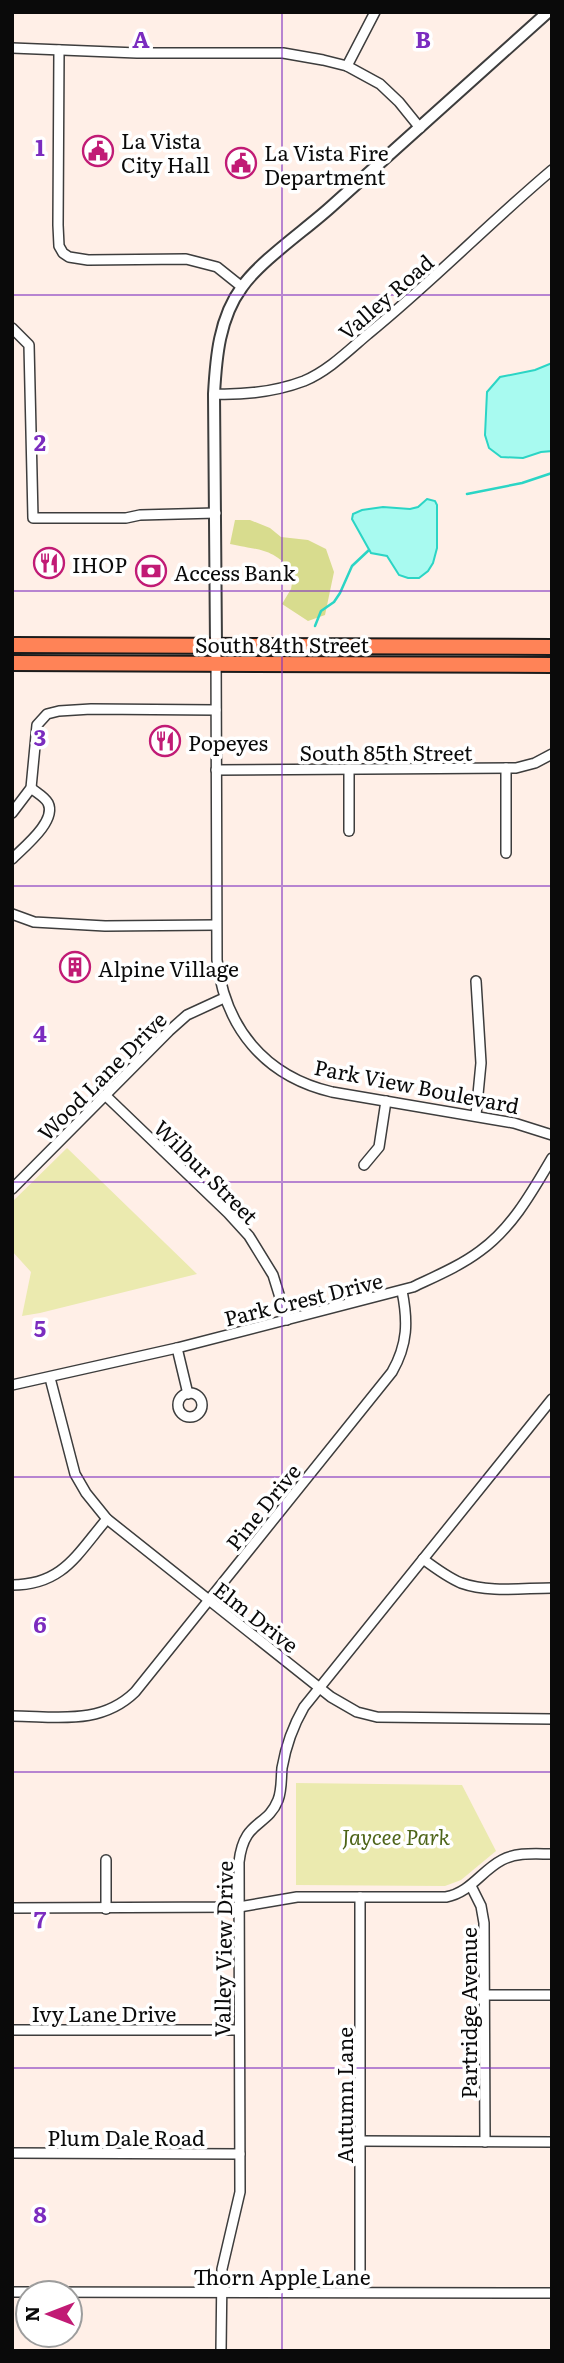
<svg xmlns="http://www.w3.org/2000/svg" width="564" height="2363" font-family="Literata,serif">
<style>
.green{fill:#ebeaaf}
.forest{fill:#d8dc8e}
.water{fill:#a8faf0;stroke:#2bd5c5;stroke-width:2}
.lines{fill:none;stroke-linecap:round;stroke-linejoin:round}
.stream{stroke:#2bd5c5;stroke-width:2.5}
.minor-casing{stroke:#3d3d3d;stroke-width:12}
.tertiary-casing{stroke:#3d3d3d;stroke-width:14}
.primary-casing{stroke:#1b1b1b;stroke-width:18}
.minor{stroke:#fff;stroke-width:9}
.tertiary{stroke:#fff;stroke-width:10}
.primary{stroke:#ff8357;stroke-width:14}
.grid{fill:none;stroke:#7b2cbf;stroke-width:2;stroke-opacity:0.55}
.labels{text-anchor:middle;dominant-baseline:central;stroke-width:7;stroke-linejoin:round;paint-order:stroke}
.poi-label{font-size:21px;fill:#0a0a0a;stroke:#fff;text-anchor:start}
.street-label{font-size:21px;fill:#0a0a0a;stroke:#fff}
.park-label{font-size:21px;font-style:italic;fill:#4d6418;stroke:#fff}
.grid-label{font-size:23px;text-anchor:middle;font-weight:bold;fill:#7b2cbf;stroke:#fff;stroke-width:7;stroke-linejoin:round;paint-order:stroke}
</style>
<rect width="100%" height="100%" fill="#ffefe7"/>
<g class="green">
<polygon points="67,1148 197,1274 40,1313 22,1316 31,1272 12,1251 12,1202"/>
<polygon points="296,1783 462,1785 496,1851 461,1880 445,1886 296,1885"/>
</g>
<path class="forest" d="M235,520H250L270,528L281,537L308,540L326,549L334,572L325,615L308,621L282,604L291,589L294,572C270,547 261,551 230,544Z"/>
<g class="water">
<polygon points="552,363 552,451 541,452 523,458 501,457 489,448 485,435 487,392 500,377 535,370"/>
<polygon points="427,499 435,501 437,505 437,548 433,563 428,571 419,578 408,578 399,575 387,556 371,553 352,519 353,514 362,510 383,507 410,509 418,507"/>
</g>
<g class="lines">
<g class="stream">
<polyline points="467,494 522,483 552,473"/>
<polyline points="315,626 321,611 334,602 340,593 352,566 369,550"/>
</g>
<g class="minor-casing">
<g id="minor">
<polyline points="12,48 137,53 283,53 323,60 347,66 380,84 399,102 420,128"/>
<polyline points="59,50 58,225 59,246 63,253 69,257 88,260 186,259 217,267 242,287"/>
<polyline points="347,66 375,12"/>
<polyline points="12,328 29,345 33,518 126,518 140,515 216,513"/>
<path d="M214,394C244,395 275,392 304,381C328,371 348,351 368,334C432,282 489,223 552,170"/>
<path d="M216,646L217,960C225,1027 264,1076 332,1092L514,1123L552,1135"/>
<polyline points="216,770 516,768 535,763 552,754"/>
<polyline points="12,813 31,788 37,725 47,714 59,711 91,709 216,710"/>
<polyline points="349,831 349,769"/>
<polyline points="506,853 506,768"/>
<path d="M12,859C24,847 57,821 48,803C45,797 37,793 31,788"/>
<polyline points="12,914 34,922 105,926 216,925"/>
<polyline points="105,1095 228,1213 249,1236 273,1275 287,1320"/>
<polyline points="476,1115 481,1063 476,981"/>
<polyline points="364,1165 379,1147 386,1101"/>
<polyline points="12,1189 169,1031 187,1015 224,998"/>
<polyline points="177,1348 188,1394"/>
<polyline points="50,1378 75,1474 86,1493 107,1519 331,1697 357,1712 377,1717 552,1719"/>
<path d="M12,1385L177,1348L413,1287C436,1276 460,1266 480,1251C512,1228 532,1192 552,1158"/>
<circle cx="190" cy="1405" r="12"/>
<path d="M423,1559C435,1568 447,1577 461,1583C489,1593 523,1588 552,1588"/>
<path d="M12,1585C63,1585 77,1554 107,1519"/>
<path d="M12,1716C56,1716 100,1726 135,1692L392,1372C408,1344 408,1321 402,1291"/>
<polyline points="471,1886 481,1906 484,1923 485,2142"/>
<path d="M12,1908L239,1907L297,1897H446C471,1892 481,1871 502,1860C517,1852 535,1854 552,1854"/>
<polyline points="106,1909 106,1860"/>
<polyline points="485,1995 552,1995"/>
<polyline points="12,2030 238,2030"/>
<polyline points="361,2141 552,2142"/>
<polyline points="12,2153 240,2154"/>
<polyline points="12,2292 552,2293"/>
<polyline points="360,2292 360,1897"/>
<path d="M221,2351L222,2269L240,2192L239,1862C244,1819 267,1828 278,1800C282,1790 281,1778 282,1768C286,1745 293,1726 304,1707L552,1399"/>
</g>
</g>
<g class="tertiary-casing">
<path id="tertiary" d="M216,646L214,394C216,358 219,318 242,287C261,260 307,229 333,205C405,141 476,76 548,12"/>
</g>
<g class="primary-casing">
<g id="primary">
<polyline points="12,645 552,647"/>
<polyline points="12,663 552,665"/>
</g>
</g>
<use href="#minor" class="minor"/>
<use href="#tertiary" class="tertiary"/>
<use href="#primary" class="primary"/>
</g>
<path class="grid" d="M282,12V2351M12,295H552M12,591H552M12,886H552M12,1182H552M12,1477H552M12,1772H552M12,2068H552"/>
<defs>
<g id="civic-ring" transform="scale(1.575)"><circle r="9.5" fill="#fff" stroke="#c11b75" stroke-width="1.5"/><path d="M-.6-6.5H3V-4.5H.6V-3L4-1V1h2V6H-6V1h2V-1L-.6-3ZM-1.2 2.5V6h2.4V2.5Z" fill="#c11b75"/></g>
<g id="restaurant-ring" transform="scale(1.575)"><circle r="9.5" fill="#fff" stroke="#c11b75" stroke-width="1.5"/><path d="M-5-6h1v4h1v-4h1v4h1v-4h1v5L-1.5 .5V6h-2V.5L-5-1ZM5-6V6H3V1.5H1.5Q1.5-4 5-6Z" fill="#c11b75"/></g>
<g id="bank-ring" transform="scale(1.575)"><circle r="9.5" fill="#fff" stroke="#c11b75" stroke-width="1.5"/><path d="M-6-4H6V4H-6ZM0-2.3a2.3 2.3 0 1 0 0 4.6a2.3 2.3 0 1 0 0-4.6Z" fill="#c11b75"/></g>
<g id="building-ring" transform="scale(1.575)"><circle r="9.5" fill="#fff" stroke="#c11b75" stroke-width="1.5"/><path d="M-4-6H4V6H1V3H-1V6H-4ZM-2.5-4.3h1.7v1.8h-1.7ZM.8-4.3h1.7v1.8H.8ZM-2.5-1h1.7V.8h-1.7ZM.8-1h1.7V.8H.8Z" fill="#c11b75"/></g>
</defs>
<g fill-rule="evenodd">
<use href="#civic-ring" x="98" y="151"/>
<use href="#civic-ring" x="241" y="163"/>
<use href="#restaurant-ring" x="49" y="563"/>
<use href="#bank-ring" x="151" y="571"/>
<use href="#restaurant-ring" x="165" y="741"/>
<use href="#building-ring" x="75" y="967"/>
</g>
<g class="labels">
<g class="poi-label">
<text x="121" y="139">La Vista<tspan x="121" dy="24">City Hall</tspan></text>
<text x="264" y="151">La Vista Fire<tspan x="264" dy="24">Department</tspan></text>
<text x="72" y="563">IHOP</text>
<text x="174" y="571">Access Bank</text>
<text x="188" y="741">Popeyes</text>
<text x="98" y="967">Alpine Village</text>
</g>
<g class="street-label">
<text transform="translate(385 296) rotate(-41)">Valley Road</text>
<text x="282" y="643">South 84th Street</text>
<text x="386" y="751">South 85th Street</text>
<text transform="translate(101 1075) rotate(-45)">Wood Lane Drive</text>
<text transform="translate(417 1085) rotate(11)">Park View Boulevard</text>
<text transform="translate(207 1171) rotate(45)">Wilbur Street</text>
<text transform="translate(303 1298) rotate(-14)">Park Crest Drive</text>
<text transform="translate(262 1506) rotate(-51)">Pine Drive</text>
<text transform="translate(257 1616) rotate(38)">Elm Drive</text>
<text transform="translate(222 1949) rotate(-89)">Valley View Drive</text>
<text x="104" y="2012">Ivy Lane Drive</text>
<text transform="translate(467 2013) rotate(-90)">Partridge Avenue</text>
<text transform="translate(343 2095) rotate(-90)">Autumn Lane</text>
<text x="126" y="2136">Plum Dale Road</text>
<text x="282" y="2275">Thorn Apple Lane</text>
</g>
<g class="park-label">
<text x="396" y="1835">Jaycee Park</text>
</g>
</g>
<g class="grid-label">
<text x="141" y="48">A</text>
<text x="423" y="48">B</text>
<text x="40" y="156">1</text>
<text x="40" y="451">2</text>
<text x="40" y="746">3</text>
<text x="40" y="1042">4</text>
<text x="40" y="1337">5</text>
<text x="40" y="1633">6</text>
<text x="40" y="1928">7</text>
<text x="40" y="2223">8</text>
</g>
<rect width="564" height="2363" fill="none" stroke="#0a0a0a" stroke-width="28"/>
<g transform="translate(49 2314) rotate(270)"><circle r="33" fill="#ffffff" stroke="#9d9d9d" stroke-width="2"/>
<path d="M0-5L12 26L0 18L-12 26Z" fill="#c11b75"/>
<text y="-10" font-size="19" font-weight="bold" text-anchor="middle" fill="#0a0a0a">N</text>
</g>
</svg>
